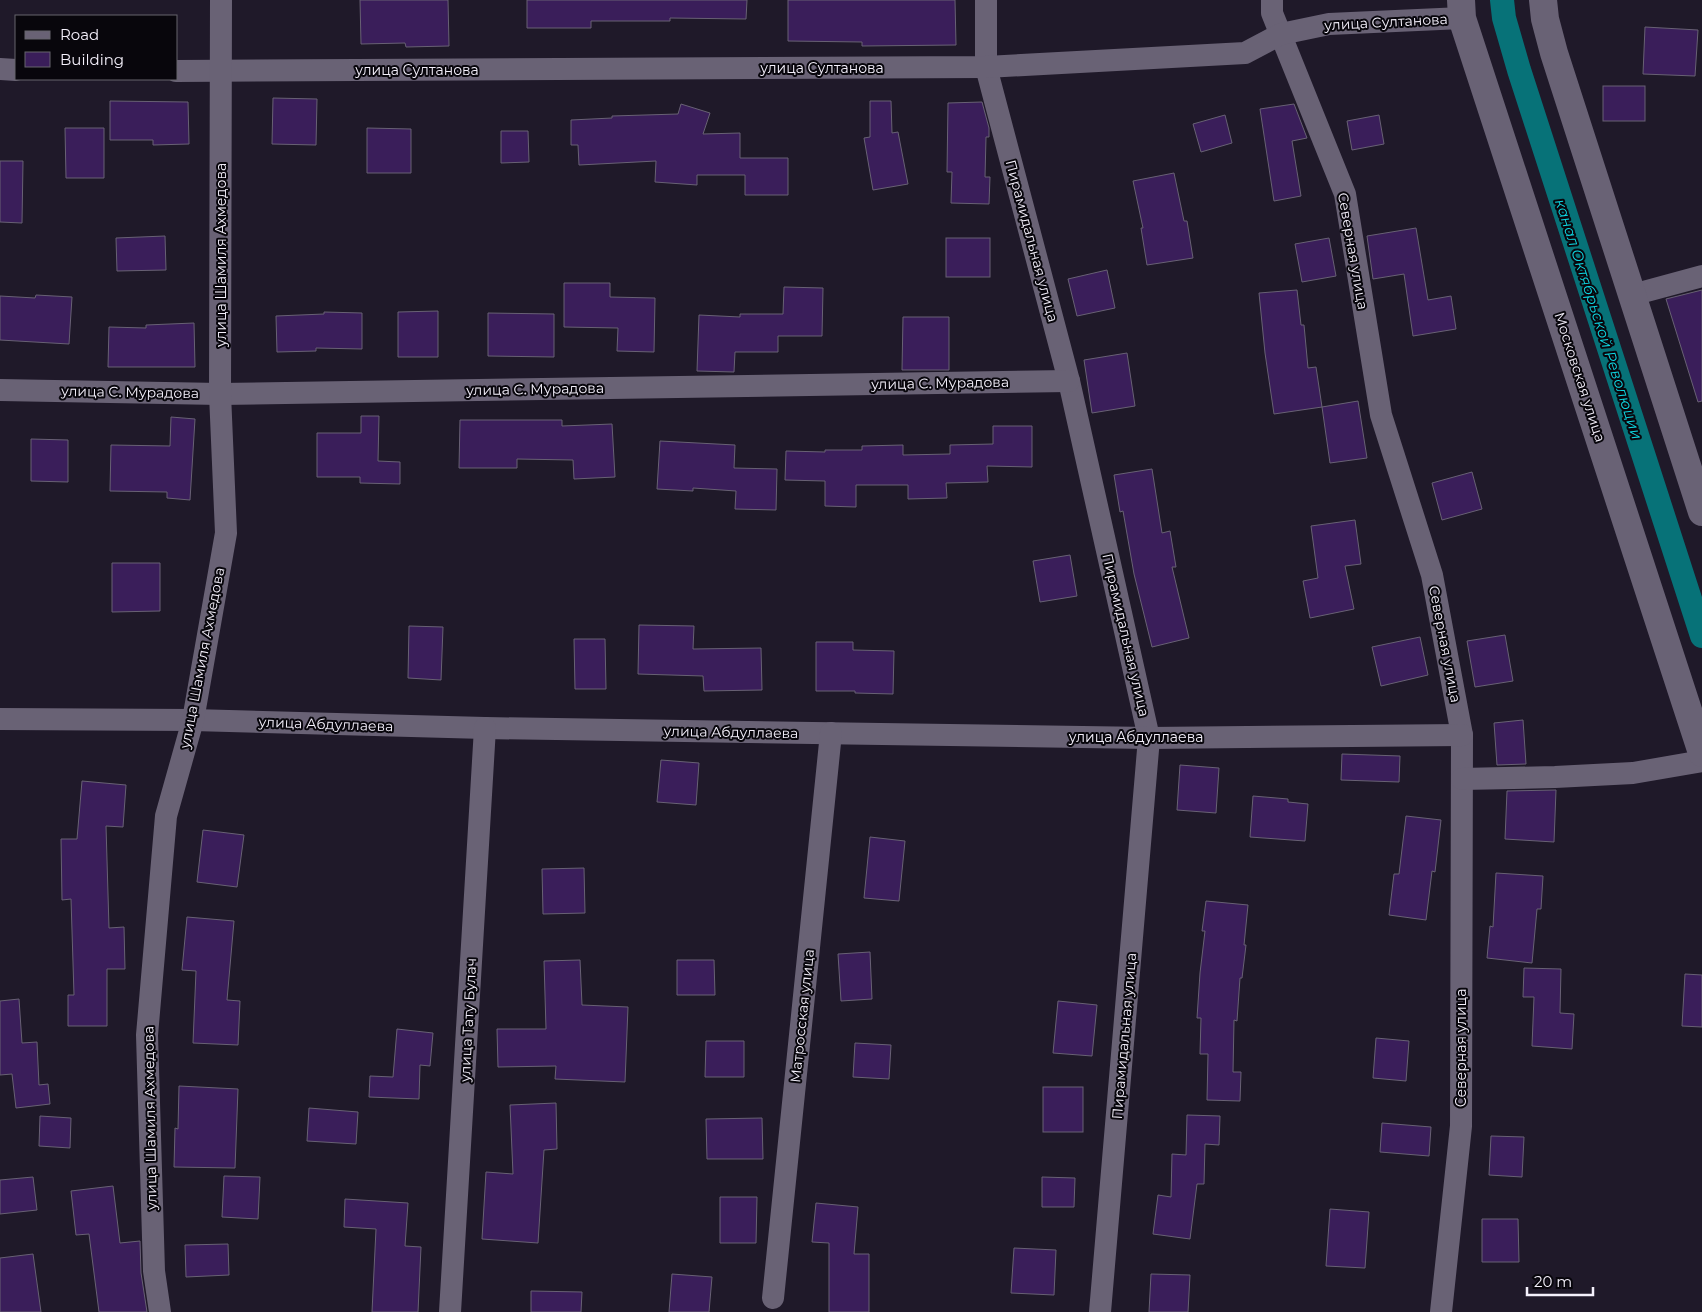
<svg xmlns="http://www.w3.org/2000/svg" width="1702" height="1312" font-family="Montserrat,sans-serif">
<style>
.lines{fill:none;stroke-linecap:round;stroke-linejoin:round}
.canal{stroke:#077278;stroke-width:24}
.building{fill:#3a1e5a;stroke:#686174}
.street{stroke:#696275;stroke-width:22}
.secondary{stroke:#696275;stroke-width:28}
.labels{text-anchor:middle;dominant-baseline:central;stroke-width:4;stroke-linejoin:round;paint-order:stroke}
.street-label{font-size:14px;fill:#f4f0fb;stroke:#08060c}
.water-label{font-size:15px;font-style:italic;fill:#0ed7e2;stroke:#08060c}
</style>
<rect width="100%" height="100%" fill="#1f1929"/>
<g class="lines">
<polyline class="canal" points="1502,0 1504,18 1519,70 1702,636"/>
</g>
<g class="building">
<polygon points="360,0 448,0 449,46 406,47 405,43 361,44"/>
<polygon points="527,0 747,0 746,19 670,18 670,21 591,21 591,28 527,28"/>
<polygon points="788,0 955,0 956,45 862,46 862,42 788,41"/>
<polygon points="1645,27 1698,30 1695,76 1643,74"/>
<rect x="1603" y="86" width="42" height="35"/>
<polygon points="273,98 317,99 316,145 272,144"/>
<polygon points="110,101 188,102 189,144 153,145 153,140 110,140"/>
<polygon points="870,101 891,101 892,133 898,132 908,184 873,190 864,138 870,137"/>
<polygon points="982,102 989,128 989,137 986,137 985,177 990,177 989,204 951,203 952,172 947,172 948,103"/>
<polygon points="681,104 710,113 703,134 740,133 740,158 788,158 788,195 745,195 745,175 697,175 697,185 655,182 656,161 579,165 578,145 571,145 571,120 612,118 612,116 678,114"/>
<polygon points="1294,104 1307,138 1292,141 1301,196 1274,201 1260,109"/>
<polygon points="1225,115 1232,143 1201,152 1193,124"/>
<polygon points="1379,115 1384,144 1352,150 1347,121"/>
<polygon points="65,128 104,128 104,178 66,178"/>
<polygon points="367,128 411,129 411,173 367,173"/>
<polygon points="501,131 528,131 529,162 501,163"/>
<polygon points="0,161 23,161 22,223 0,222"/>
<polygon points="1174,173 1184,221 1187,221 1193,258 1147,265 1141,228 1143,228 1133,181"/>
<polygon points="1416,228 1428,300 1451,296 1456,329 1413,336 1404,274 1373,279 1367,236"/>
<polygon points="165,236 166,270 117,271 116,238"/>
<rect x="946" y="238" width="44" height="39"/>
<polygon points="1329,238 1336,276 1302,282 1295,244"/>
<polygon points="1107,270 1115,308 1077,316 1068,279"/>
<polygon points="564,283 610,283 610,297 655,298 654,352 617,351 618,328 564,327"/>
<polygon points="784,287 823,288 822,336 778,336 778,352 735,352 734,372 697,371 699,315 740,317 740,314 783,314"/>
<polygon points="1297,290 1301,325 1304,325 1308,368 1316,367 1322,407 1274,414 1265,353 1259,293"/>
<polygon points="1702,290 1702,401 1698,402 1666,299"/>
<polygon points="36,295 72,297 69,344 0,340 0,296 35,298"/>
<polygon points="438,311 438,357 398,357 398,312"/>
<polygon points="324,312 362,313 362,349 316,348 316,351 277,352 276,316 324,314"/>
<polygon points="488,313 554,314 554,357 488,356"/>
<polygon points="903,317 949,317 949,370 902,370"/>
<polygon points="194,323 195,367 108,367 109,327 146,328 146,325"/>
<polygon points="1127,353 1135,406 1092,413 1084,360"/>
<polygon points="1358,401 1367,458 1330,463 1322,407"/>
<polygon points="361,416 379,416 378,461 400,462 400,484 360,483 360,477 317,477 317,433 361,433"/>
<polygon points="171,417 195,419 190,500 167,498 167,492 110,491 111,445 170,446"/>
<polygon points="460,420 562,420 562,426 612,424 615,477 574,479 573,460 517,459 517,468 459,468"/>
<polygon points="993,426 1032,426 1032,467 987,466 988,482 946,483 947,498 908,499 908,485 856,485 856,507 825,506 825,481 785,480 786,451 825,452 825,450 862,450 862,446 903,445 903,455 950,454 950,445 993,444"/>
<polygon points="31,439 68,440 68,482 31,481"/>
<polygon points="660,441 735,445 734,468 777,469 776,510 735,509 736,491 693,488 693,491 657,489"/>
<polygon points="1152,469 1162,533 1170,531 1176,567 1172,567 1189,638 1152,647 1134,574 1123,511 1120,512 1114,475"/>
<polygon points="1472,472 1482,509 1442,520 1432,483"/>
<polygon points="1355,520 1361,564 1345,566 1354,609 1310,618 1303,581 1318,578 1311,526"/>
<polygon points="1070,555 1077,596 1040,602 1033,561"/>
<polygon points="112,563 160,563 160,611 112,612"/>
<polygon points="639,625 694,626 693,649 761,648 762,690 704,691 703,676 638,674"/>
<polygon points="409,626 443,627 441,680 408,678"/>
<polygon points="1505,635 1513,681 1475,687 1467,641"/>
<polygon points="1420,637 1428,675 1381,686 1372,647"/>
<polygon points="574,639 605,639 606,689 575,689"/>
<polygon points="816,642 853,642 853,650 894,651 893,694 855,693 855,691 816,691"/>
<polygon points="1523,720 1526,764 1497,765 1494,723"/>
<polygon points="1342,754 1400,756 1399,782 1341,780"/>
<polygon points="661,760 699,763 696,805 657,802"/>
<polygon points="1180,765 1219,768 1216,813 1177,810"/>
<polygon points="82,781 126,785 123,827 106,826 109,928 124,927 125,969 107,969 107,1026 68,1026 68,995 74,995 71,899 62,900 61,839 77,839"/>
<polygon points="1556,790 1554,842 1505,839 1507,791"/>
<polygon points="1253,796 1288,799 1288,802 1308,804 1305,841 1250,837"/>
<polygon points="1406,816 1441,820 1435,872 1432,871 1426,920 1389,915 1394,874 1399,874"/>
<polygon points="203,830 244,835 237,887 197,882"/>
<polygon points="870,837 905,841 899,901 864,898"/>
<polygon points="584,868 585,913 543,914 542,869"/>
<polygon points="1496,873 1543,876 1541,909 1537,909 1532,963 1487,958 1490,926 1493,927"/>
<polygon points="1206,901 1248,905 1244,945 1246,945 1242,978 1240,978 1237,1021 1234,1020 1233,1072 1241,1072 1240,1101 1207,1100 1208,1054 1200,1054 1201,1018 1197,1018 1200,973 1205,931 1202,931"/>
<polygon points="187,917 234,921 227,1000 240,1001 238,1045 193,1043 196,971 182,970"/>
<polygon points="870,952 872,999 841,1001 838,954"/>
<polygon points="580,960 582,1005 628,1007 625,1082 555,1079 556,1066 498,1067 497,1029 546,1029 544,961"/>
<polygon points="677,960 714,960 715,995 677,995"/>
<polygon points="1524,968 1561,969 1560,1013 1574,1014 1572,1049 1532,1046 1534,997 1523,997"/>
<polygon points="1685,974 1702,975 1702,1027 1682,1026"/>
<polygon points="19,999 22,1043 37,1042 39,1085 48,1084 50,1104 16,1108 12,1074 0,1075 0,1001"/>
<polygon points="1058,1001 1097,1005 1092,1056 1053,1053"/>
<polygon points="397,1029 433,1033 430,1066 420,1065 419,1099 369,1097 370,1076 393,1077"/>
<polygon points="1376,1038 1409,1041 1406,1081 1373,1078"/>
<polygon points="706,1041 744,1041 744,1077 705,1077"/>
<polygon points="855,1043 891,1045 889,1079 853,1077"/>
<polygon points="179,1086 238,1089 235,1168 174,1167 175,1128 178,1129"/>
<rect x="1043" y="1087" width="40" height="45"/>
<polygon points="556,1103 557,1149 544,1150 538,1243 482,1239 486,1172 513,1174 510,1105"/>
<polygon points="309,1108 358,1112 356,1144 307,1141"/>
<polygon points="1187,1115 1220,1116 1219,1145 1205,1144 1204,1184 1197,1184 1190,1239 1153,1234 1158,1195 1171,1197 1172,1154 1186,1155"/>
<polygon points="40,1116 71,1118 70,1148 39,1146"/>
<polygon points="762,1118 763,1159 707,1159 706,1119"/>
<polygon points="1382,1123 1431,1127 1429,1156 1380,1152"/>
<polygon points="1491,1136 1524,1137 1522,1177 1489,1175"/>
<polygon points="224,1176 260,1177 258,1219 222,1217"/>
<polygon points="33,1177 37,1210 0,1214 0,1180"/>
<polygon points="1042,1177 1075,1178 1074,1207 1042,1207"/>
<polygon points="113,1186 120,1243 140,1241 141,1273 147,1312 99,1312 89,1234 76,1235 71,1191"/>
<polygon points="720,1197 757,1197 756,1243 720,1243"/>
<polygon points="345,1199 408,1203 405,1246 421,1247 418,1312 372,1312 376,1229 344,1227"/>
<polygon points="816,1203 858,1207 854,1254 869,1254 869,1312 829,1312 829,1243 812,1242"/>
<polygon points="1330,1209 1369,1212 1365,1268 1326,1266"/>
<polygon points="1482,1219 1518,1219 1519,1262 1482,1262"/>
<polygon points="228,1244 229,1275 186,1277 185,1245"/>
<polygon points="1014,1248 1056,1250 1054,1295 1011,1293"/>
<polygon points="33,1254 41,1312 0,1312 0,1258"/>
<polygon points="672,1274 712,1277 709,1312 669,1312"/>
<polygon points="1151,1274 1190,1275 1188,1312 1149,1312"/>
<polygon points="531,1291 582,1292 581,1312 531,1312"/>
</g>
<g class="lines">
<g class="street">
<polyline points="986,0 986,67 1069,381 1149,738 1100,1312"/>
<polyline points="1272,0 1272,13 1345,194 1381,415 1432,575 1462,735 1461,1126 1441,1312"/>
<polyline points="0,69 16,70"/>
<polyline points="176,71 986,67 1245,53 1281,34 1329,24 1462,18"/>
<polyline points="1632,295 1702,276"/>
<polyline points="0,390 220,394 1069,381"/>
<polyline points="0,719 193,720 485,728 1149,738 1462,735"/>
<polyline points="1462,779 1555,777 1633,773 1702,761"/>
<polyline points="773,1298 831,733"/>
<polyline points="160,1312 154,1271 147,1035 166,816 193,720 226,533 220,394 221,0"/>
<polyline points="450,1312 485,728"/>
</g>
<g class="secondary">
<polyline points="1461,0 1462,18 1702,753"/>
<polyline points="1543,0 1545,19 1554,53 1702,512"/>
</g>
</g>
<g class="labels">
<g class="street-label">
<text transform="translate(1386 22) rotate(-3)">улица Султанова</text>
<text x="822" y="68">улица Султанова</text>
<text x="417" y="70">улица Султанова</text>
<text transform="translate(1032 241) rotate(75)">Пирамидальная улица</text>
<text transform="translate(1353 251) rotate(80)">Северная улица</text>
<text transform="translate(221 255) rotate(-90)">улица Шамиля Ахмедова</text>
<text transform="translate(1580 377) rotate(72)">Московская улица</text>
<text transform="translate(940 383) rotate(-1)">улица С. Мурадова</text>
<text transform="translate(535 389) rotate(-1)">улица С. Мурадова</text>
<text transform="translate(130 392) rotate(1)">улица С. Мурадова</text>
<text transform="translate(1126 635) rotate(77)">Пирамидальная улица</text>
<text transform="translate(1445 644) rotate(79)">Северная улица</text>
<text transform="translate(202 658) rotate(-79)">улица Шамиля Ахмедова</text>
<text transform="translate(326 724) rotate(2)">улица Абдуллаева</text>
<text transform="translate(731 732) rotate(1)">улица Абдуллаева</text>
<text x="1136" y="737">улица Абдуллаева</text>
<text transform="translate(802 1016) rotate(-84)">Матросская улица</text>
<text transform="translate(468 1020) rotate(-87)">улица Тату Булач</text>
<text transform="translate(1124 1036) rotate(-85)">Пирамидальная улица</text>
<text transform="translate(1461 1048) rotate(-90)">Северная улица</text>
<text transform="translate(150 1118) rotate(-91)">улица Шамиля Ахмедова</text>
</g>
<g class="water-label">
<text transform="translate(1599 319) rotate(72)">канал Октябрьской Революции</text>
</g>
</g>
<rect x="15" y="15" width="162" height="65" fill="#08060c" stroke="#66646c"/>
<rect x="25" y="31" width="25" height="8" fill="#696275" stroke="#66646c"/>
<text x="60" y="40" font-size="15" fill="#f4f0fb">Road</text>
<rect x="25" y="52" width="25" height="15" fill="#3a1e5a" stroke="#66646c"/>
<text x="60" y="65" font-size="15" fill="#f4f0fb">Building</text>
<path d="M1527 1287v8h66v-8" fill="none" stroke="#f4f0fb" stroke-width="2.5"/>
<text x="1534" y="1287" font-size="15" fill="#f4f0fb" stroke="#08060c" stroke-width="4" paint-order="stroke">20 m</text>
</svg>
